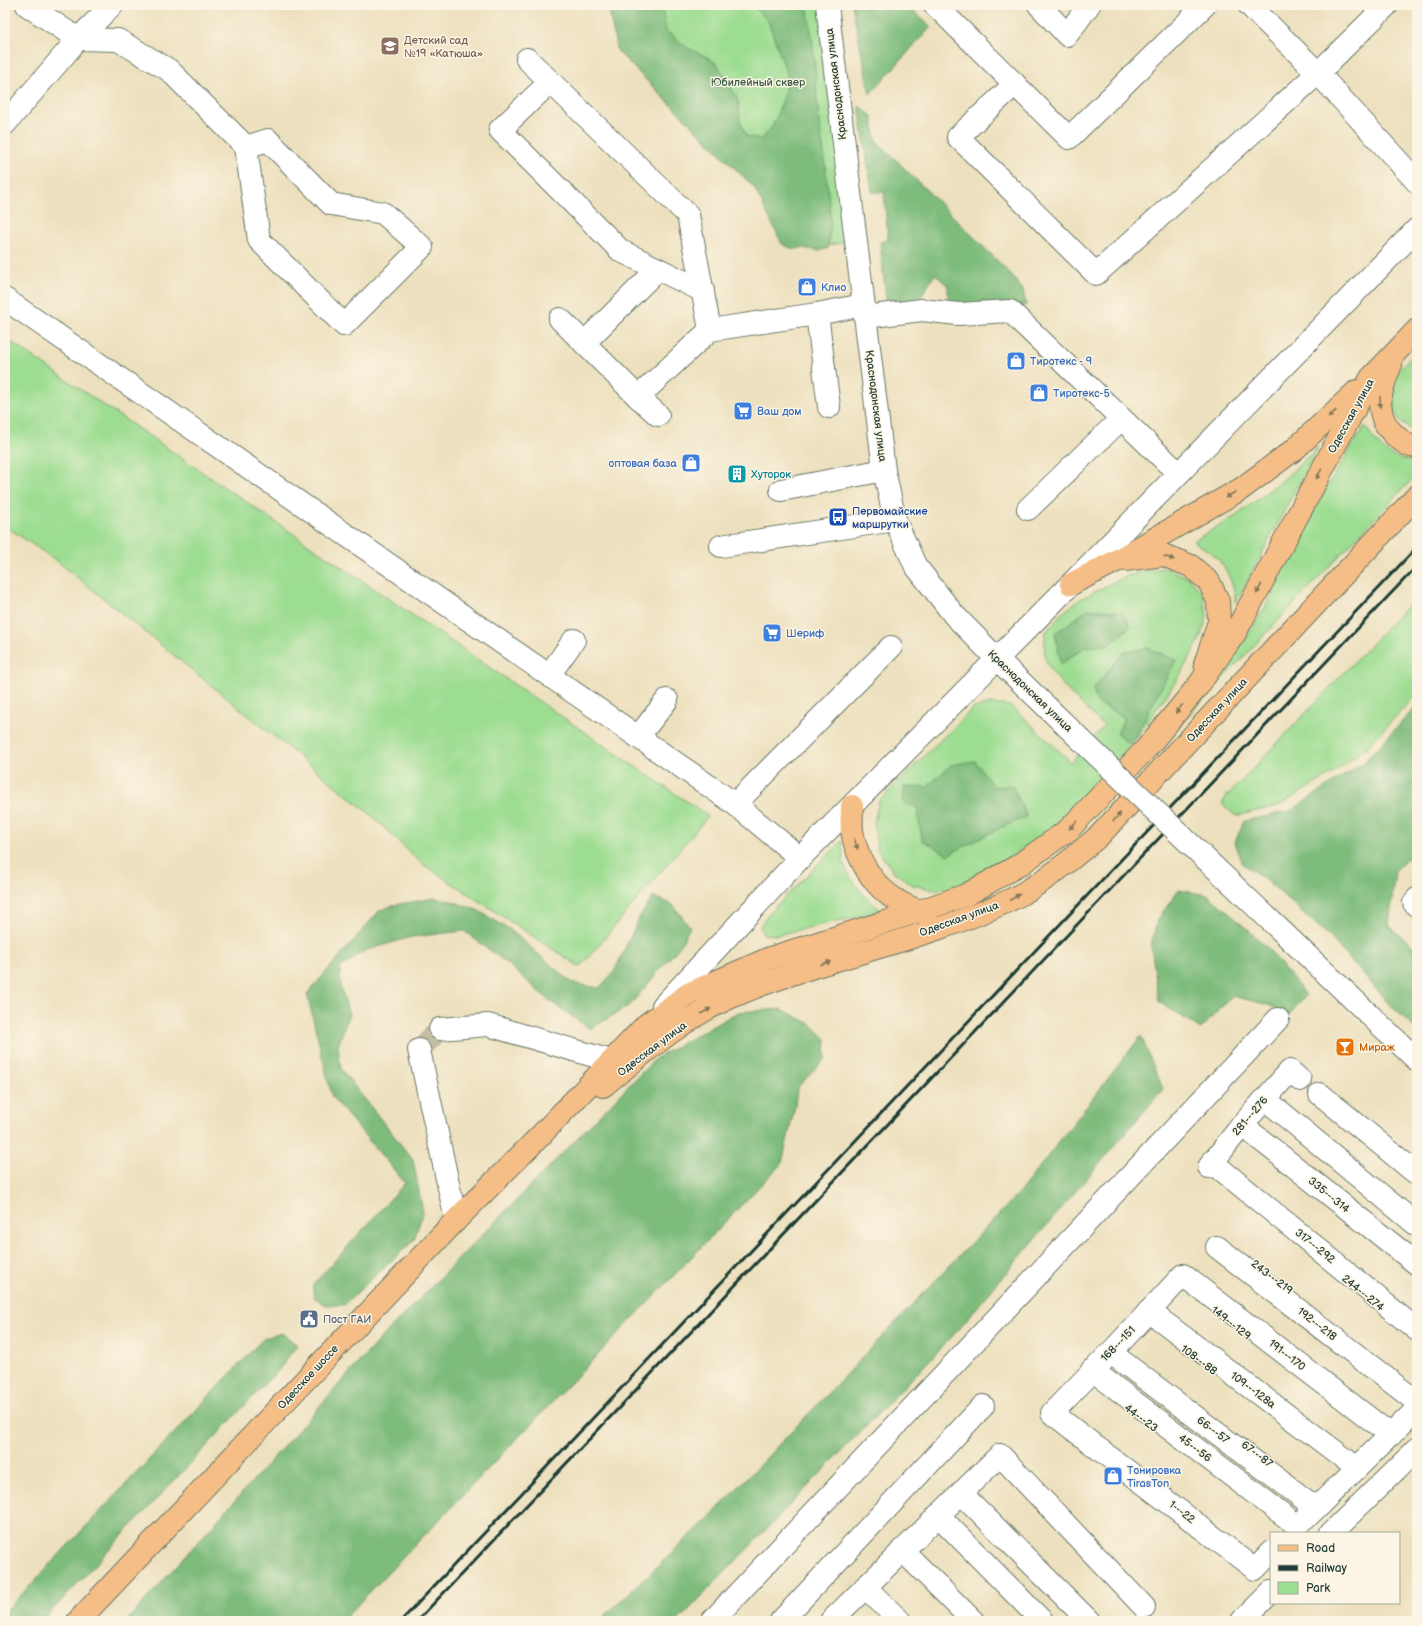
<svg xmlns="http://www.w3.org/2000/svg" width="1422" height="1626" font-family="'Balsamiq Sans',sans-serif">
<style>
.green{fill:#9ddd92;stroke:#5e8d63}
.forest{fill:#7ebc7c;stroke:#4e7c58}
.lines{fill:none;stroke-linecap:round;stroke-linejoin:round}
.minor-tunnel{stroke:#c4bfa2;stroke-width:22;stroke-dasharray:22 11;stroke-linecap:butt}
.minor-casing{stroke:#677664;stroke-width:24}
.major-casing{stroke:#677664;stroke-width:24}
.minor{stroke:#fff;stroke-width:22}
.major{stroke:#f6be87;stroke-width:22}
.rail{stroke:#1f3d34;stroke-width:3}
.minor-bridge-casing{stroke:#677664;stroke-width:24;stroke-linecap:butt}
.minor-bridge{stroke:#fff;stroke-width:22}
.oneway{fill:#807759}
.labels{text-anchor:middle;dominant-baseline:central;stroke-width:3;stroke-linejoin:round;paint-order:stroke}
.education-label{font-size:11px;fill:#785e54;stroke:#fcf5e5;text-anchor:start}
.park-label{font-size:11px;fill:#385d47;stroke:#fcf5e5}
.street-label{font-size:11px;fill:#1f3d34;stroke:#fcf5e5}
.shop-label{font-size:11px;fill:#366cbe;stroke:#fcf5e5;text-anchor:start}
.culture-label{font-size:11px;fill:#0d838f;stroke:#fcf5e5;text-anchor:start}
.transit-label{font-size:11px;fill:#164399;stroke:#fcf5e5;text-anchor:start}
.food-label{font-size:11px;fill:#c56008;stroke:#fcf5e5;text-anchor:start}
.service-label{font-size:11px;fill:#4e5e75;stroke:#fcf5e5;text-anchor:start}
</style>
<rect width="100%" height="100%" fill="#fcf5e5"/>
<filter id="ink" filterUnits="userSpaceOnUse"><feTurbulence type="fractalNoise" baseFrequency=".025" numOctaves="2"/><feDisplacementMap in="SourceGraphic" scale="8" xChannelSelector="R" yChannelSelector="G"/><feConvolveMatrix kernelMatrix="1 2 1 2 8 2 1 2 1" color-interpolation-filters="sRGB"/></filter>
<filter id="wash" filterUnits="userSpaceOnUse"><feTurbulence type="fractalNoise" baseFrequency=".012" numOctaves="4" result="noise"/><feDisplacementMap in="SourceGraphic" scale="16" xChannelSelector="R" yChannelSelector="G"/><feGaussianBlur stdDeviation="0.9" result="paint"/><feColorMatrix in="noise" values="0 0 0 0 0 0 0 0 0 0 0 0 0 0 0 0 0 1.4 0 .05"/><feComposite in="paint" operator="in"/></filter>
<g filter="url(#wash)">
<rect width="100%" height="100%" fill="#ede0be"/>
<g class="green">
<polygon points="608,5 827,5 855,241 814,247 617,51"/>
<polygon points="5,338 708,816 580,967 421,863 369,813 57,561 5,526"/>
<path d="M1417,351V430C1390,427 1387,388 1400,369C1404,362 1412,357 1417,351Z"/>
<path d="M1365,426C1379,448 1390,460 1417,462V474L1178,726C1210,688 1239,651 1264,609C1283,576 1297,542 1315,509C1330,480 1348,453 1365,426Z"/>
<path d="M1318,447L1236,602C1234,586 1228,569 1216,557C1210,551 1200,546 1193,541L1236,516L1284,479Z"/>
<path d="M1166,568L1189,578L1203,594L1207,616L1200,639L1179,677L1131,745L1095,784L1045,834L987,872L958,888L933,890L913,885L893,871L877,849L874,822L879,801L973,708L991,704L1011,706L1071,762L1104,726C1089,711 1051,678 1045,658C1044,650 1045,640 1045,633L1060,615L1080,599L1122,578L1143,571Z"/>
<polygon points="1417,596 1417,694 1365,749 1327,777 1278,806 1236,816 1222,804 1226,797"/>
<path d="M842,841C843,849 842,859 845,866C852,885 867,899 882,911L777,935L763,934L760,927L767,915Z"/>
</g>
<g class="forest">
<polygon points="608,5 662,5 666,31 688,48 707,57 717,64 738,100 740,120 746,136 762,139 773,125 784,97 787,74 768,21 752,5 807,5 813,44 819,121 825,161 831,224 828,248 819,251 803,248 793,249 782,244 754,187 617,51"/>
<polygon points="852,5 907,5 931,27 870,94"/>
<polygon points="859,106 872,116 876,140 1007,270 1023,290 1026,305 1010,311 958,314 948,300 948,286 935,274 921,297 887,307 880,242 888,240 884,192 872,192"/>
<polygon points="1089,609 1122,612 1131,626 1109,645 1085,647 1061,664 1055,633"/>
<polygon points="1148,648 1176,660 1131,745 1117,735 1124,717 1097,703 1093,689 1124,652"/>
<polygon points="1417,706 1417,849 1395,871 1389,926 1417,949 1417,1030 1388,1003 1330,937 1266,880 1243,864 1235,842 1244,821 1290,811 1363,763"/>
<polygon points="975,761 994,787 1012,785 1027,817 1002,827 948,855 922,840 917,808 903,802 904,787 927,787 951,765"/>
<polygon points="1179,890 1208,895 1220,905 1266,946 1306,995 1288,1016 1269,1005 1232,996 1201,1029 1159,1002 1151,946 1157,920"/>
<polygon points="653,897 672,904 690,927 680,946 630,1005 590,1029 550,1001 504,961 464,931 411,937 364,951 340,968 341,988 349,1014 338,1046 341,1069 413,1160 423,1212 414,1240 344,1305 326,1305 315,1298 312,1286 405,1183 332,1097 307,994 380,910 399,904 435,898 455,902 479,911 509,929 572,983 599,988 614,972 640,916"/>
<polygon points="781,1009 811,1024 826,1039 825,1059 797,1088 795,1106 782,1163 342,1621 127,1621 379,1340 656,1058 738,1012"/>
<polygon points="1141,1036 1163,1089 950,1339 678,1621 599,1621 709,1518 1020,1192"/>
<polygon points="282,1333 297,1345 281,1367 42,1621 5,1621 5,1612 264,1338"/>
</g>
</g>
<g filter="url(#ink)">
<g class="lines">
<polyline class="minor-tunnel" points="419,1050 440,1029"/>
<g class="minor-casing">
<g id="minor">
<polyline points="27,5 78,39 118,40 169,70 246,147 259,240 344,325 422,247 383,213 331,204 268,140 246,147"/>
<polyline points="827,5 884,470 895,520 915,565 954,615 997,659 1079,738"/>
<polyline points="935,5 1069,138 1205,5"/>
<polyline points="1039,5 1067,35 1089,5"/>
<polyline points="1249,5 1318,73 1417,182"/>
<polyline points="527,59 688,215 710,330"/>
<polyline points="550,82 500,130 621,251 703,291"/>
<polyline points="1015,84 958,137 1096,274 1318,73 1387,5"/>
<polyline points="5,124 78,39 112,5"/>
<polyline points="5,299 735,804 800,858"/>
<polyline points="817,314 829,407"/>
<polyline points="865,317 922,310 958,314 1010,311 1178,473"/>
<polyline points="560,319 638,397 658,415"/>
<polyline points="584,343 658,269"/>
<polyline points="638,397 710,330 817,314 863,305"/>
<polyline points="781,490 884,470"/>
<polyline points="1028,509 1121,419"/>
<polyline points="721,546 895,520"/>
<polyline points="549,675 574,640"/>
<polyline points="638,737 667,700"/>
<polyline points="735,804 891,647"/>
<polyline points="1210,863 1417,1060"/>
<polyline points="1417,899 1414,903 1417,906"/>
<polyline points="663,1006 800,858 1071,584 1417,229"/>
<polyline points="440,1029 488,1025 611,1061"/>
<polyline points="419,1050 456,1220"/>
<polyline points="1320,1094 1417,1174"/>
<polyline points="1265,1099 1417,1225"/>
<polyline points="1242,1125 1417,1264"/>
<polyline points="1212,1162 1417,1330"/>
<polyline points="1209,1167 1242,1125 1290,1071 1300,1080"/>
<polyline points="1217,1247 1417,1402"/>
<polyline points="1149,1311 1357,1468"/>
<polyline points="1111,1353 1316,1508"/>
<polyline points="1092,1370 1298,1526"/>
<polyline points="961,1493 1089,1621"/>
<polyline points="938,1515 1042,1621"/>
<polyline points="1305,1519 1417,1409"/>
<polyline points="1331,1533 1417,1449"/>
<polyline points="902,1550 973,1621"/>
<polyline points="1271,1552 1255,1569 1052,1413 1116,1347 1183,1275 1391,1435"/>
<polyline points="865,1587 900,1621"/>
<polyline points="712,1621 1278,1019"/>
<polyline points="781,1621 983,1406"/>
<polyline points="831,1621 1000,1455 1144,1607"/>
<polyline points="1242,1621 1271,1592"/>
</g>
</g>
<g class="major-casing">
<g id="major">
<path d="M1391,364C1380,391 1371,416 1398,438C1405,443 1408,447 1417,447"/>
<polyline points="1125,560 1163,555 1191,566 1209,582 1218,601 1219,622 1205,664"/>
<polyline points="1071,584 1116,561 1241,489 1295,449 1357,391"/>
<path d="M852,806C852,814 851,823 852,831C857,859 873,887 898,901C907,907 917,910 927,914"/>
<path d="M603,1086C642,1055 682,1019 729,998C819,958 919,943 1008,901C1042,885 1070,860 1099,836L1417,496"/>
<polyline points="78,1621 456,1220 541,1135 646,1025 688,994 770,958 920,911 966,895 1019,865 1068,830 1145,750 1198,686 1235,633 1371,378 1417,330"/>
</g>
</g>
<use href="#minor" class="minor"/>
<use href="#major" class="major"/>
<g class="rail">
<polyline points="401,1621 1417,547"/>
<polyline points="417,1621 1417,566"/>
</g>
<g class="minor-bridge-casing">
<polyline id="minor-bridge" points="1079,738 1210,863"/>
</g>
<use href="#minor-bridge" class="minor-bridge"/>
</g>
<defs><path id="oneway-solid" d="M-6-.8H1V-3.2L6.5 0L1 3.2V.8H-6Z"/></defs>
<g class="oneway">
<use href="#oneway-solid" transform="translate(1380 402) rotate(92)"/>
<use href="#oneway-solid" transform="translate(1332 414) rotate(136)"/>
<use href="#oneway-solid" transform="translate(1319 474) rotate(118)"/>
<use href="#oneway-solid" transform="translate(1230 495) rotate(150)"/>
<use href="#oneway-solid" transform="translate(1169 558) rotate(18)"/>
<use href="#oneway-solid" transform="translate(1259 589) rotate(118)"/>
<use href="#oneway-solid" transform="translate(1179 709) rotate(129)"/>
<use href="#oneway-solid" transform="translate(1117 817) rotate(-47)"/>
<use href="#oneway-solid" transform="translate(1073 825) rotate(134)"/>
<use href="#oneway-solid" transform="translate(856 844) rotate(72)"/>
<use href="#oneway-solid" transform="translate(1015 897) rotate(-31)"/>
<use href="#oneway-solid" transform="translate(826 963) rotate(-17)"/>
<use href="#oneway-solid" transform="translate(706 1011) rotate(-30)"/>
</g>
</g>
<defs>
<g id="school-square" transform="scale(1)"><rect x="-9" y="-9" width="18" height="18" rx="4" fill="#8d6e63" stroke="#fcf5e5"/><path d="M0-5L7-2L0 1L-7-2ZM-4 1L0 2.5L4 1V4Q0 6-4 4Z" fill="#fff"/></g>
<g id="shop-square" transform="scale(1)"><rect x="-9" y="-9" width="18" height="18" rx="4" fill="#3f7fe0" stroke="#fcf5e5"/><path d="M-5-2.5h2.3a2.7 3.5 0 0 1 5.4 0H5L5.5 6h-11ZM-1.5-2.5h3a1.5 2.3 0 0 0-3 0Z" fill="#fff"/></g>
<g id="supermarket-square" transform="scale(1)"><rect x="-9" y="-9" width="18" height="18" rx="4" fill="#3f7fe0" stroke="#fcf5e5"/><path d="M-6-5.5h2.5l.6 2H6L4.5 2H-2.5L-4.4-4H-6ZM-1.5 3.2a1.3 1.3 0 1 0 .1 0ZM3 3.2a1.3 1.3 0 1 0 .1 0Z" fill="#fff"/></g>
<g id="building-square" transform="scale(1)"><rect x="-9" y="-9" width="18" height="18" rx="4" fill="#0f9aa8" stroke="#fcf5e5"/><path d="M-4-6H4V6H1V3H-1V6H-4ZM-2.5-4.3h1.7v1.8h-1.7ZM.8-4.3h1.7v1.8H.8ZM-2.5-1h1.7V.8h-1.7ZM.8-1h1.7V.8H.8Z" fill="#fff"/></g>
<g id="bus-square" transform="scale(1)"><rect x="-9" y="-9" width="18" height="18" rx="4" fill="#1a4fb4" stroke="#fcf5e5"/><path d="M-5-6H5V4H4V6H2V4H-2V6H-4V4H-5ZM-3.5-4V0h7V-4ZM-3.5 1.2v1.5H-2V1.2ZM2 1.2v1.5H3.5V1.2Z" fill="#fff"/></g>
<g id="bar-square" transform="scale(1)"><rect x="-9" y="-9" width="18" height="18" rx="4" fill="#e8710a" stroke="#fcf5e5"/><path d="M-6-5H6L.8 .8V4.5H3.5V6h-7V4.5H-.8V.8Z" fill="#fff"/></g>
<g id="civic-square" transform="scale(1)"><rect x="-9" y="-9" width="18" height="18" rx="4" fill="#5c6f8a" stroke="#fcf5e5"/><path d="M-.6-6.5H3V-4.5H.6V-3L4-1V1h2V6H-6V1h2V-1L-.6-3ZM-1.2 2.5V6h2.4V2.5Z" fill="#fff"/></g>
</defs>
<g fill-rule="evenodd">
<use href="#school-square" x="390" y="46"/>
<use href="#shop-square" x="807" y="287"/>
<use href="#shop-square" x="1016" y="361"/>
<use href="#shop-square" x="1039" y="393"/>
<use href="#supermarket-square" x="743" y="411"/>
<use href="#shop-square" x="691" y="463"/>
<use href="#building-square" x="737" y="474"/>
<use href="#bus-square" x="838" y="517"/>
<use href="#supermarket-square" x="772" y="633"/>
<use href="#bar-square" x="1345" y="1047"/>
<use href="#civic-square" x="309" y="1319"/>
<use href="#shop-square" x="1113" y="1476"/>
</g>
<g class="labels">
<g class="education-label">
<text x="404" y="40">Детский сад<tspan x="404" dy="13">№19 «Катюша»</tspan></text>
</g>
<g class="park-label">
<text x="758" y="82">Юбилейный сквер</text>
</g>
<g class="street-label">
<text transform="translate(836 84) rotate(-97)">Краснодонская улица</text>
<text transform="translate(876 406) rotate(83)">Краснодонская улица</text>
<text transform="translate(1351 416) rotate(-61)">Одесская улица</text>
<text transform="translate(1030 691) rotate(44)">Краснодонская улица</text>
<text transform="translate(1217 710) rotate(-47)">Одесская улица</text>
<text transform="translate(959 919) rotate(-20)">Одесская улица</text>
<text transform="translate(652 1049) rotate(-37)">Одесская улица</text>
<text transform="translate(1250 1116) rotate(-49)">281---276</text>
<text transform="translate(1329 1195) rotate(39)">335---314</text>
<text transform="translate(1315 1246) rotate(39)">317---292</text>
<text transform="translate(1272 1277) rotate(37)">243---219</text>
<text transform="translate(1363 1293) rotate(39)">244---274</text>
<text transform="translate(1231 1323) rotate(38)">149---129</text>
<text transform="translate(1317 1324) rotate(38)">192---218</text>
<text transform="translate(1118 1344) rotate(-46)">168---151</text>
<text transform="translate(1287 1355) rotate(38)">191---170</text>
<text transform="translate(1199 1360) rotate(37)">108---88</text>
<text transform="translate(308 1377) rotate(-47)">Одесское шоссе</text>
<text transform="translate(1253 1390) rotate(37)">109---128а</text>
<text transform="translate(1141 1418) rotate(37)">44---23</text>
<text transform="translate(1213 1430) rotate(37)">66---57</text>
<text transform="translate(1195 1448) rotate(37)">45---56</text>
<text transform="translate(1257 1454) rotate(37)">67---87</text>
<text transform="translate(1182 1512) rotate(38)">1---22</text>
</g>
<g class="shop-label">
<text x="821" y="287">Клио</text>
<text x="1030" y="361">Тиротекс - 9</text>
<text x="1053" y="393">Тиротекс-5</text>
<text x="757" y="411">Ваш дом</text>
<text x="677" y="463" text-anchor="end">оптовая база</text>
<text x="786" y="633">Шериф</text>
<text x="1127" y="1470">Тонировка<tspan x="1127" dy="13">TirasTon</tspan></text>
</g>
<g class="culture-label">
<text x="751" y="474">Хуторок</text>
</g>
<g class="transit-label">
<text x="852" y="511">Первомайские<tspan x="852" dy="13">маршрутки</tspan></text>
</g>
<g class="food-label">
<text x="1359" y="1047">Мираж</text>
</g>
<g class="service-label">
<text x="323" y="1319">Пост ГАИ</text>
</g>
</g>
<rect width="1422" height="1626" fill="none" stroke="#fcf5e5" stroke-width="20"/>
<rect x="1270" y="1532" width="130" height="72" fill="#fcf5e5" stroke="#a4ab9e"/>
<rect x="1278" y="1545" width="20" height="6" fill="#f6be87" stroke="#a4ab9e"/>
<text x="1306" y="1552" font-size="12" fill="#1f3d34">Road</text>
<rect x="1278" y="1565" width="20" height="6" fill="#1f3d34" stroke="#a4ab9e"/>
<text x="1306" y="1572" font-size="12" fill="#1f3d34">Railway</text>
<rect x="1278" y="1582" width="20" height="12" fill="#9ddd92" stroke="#a4ab9e"/>
<text x="1306" y="1592" font-size="12" fill="#1f3d34">Park</text>
</svg>
